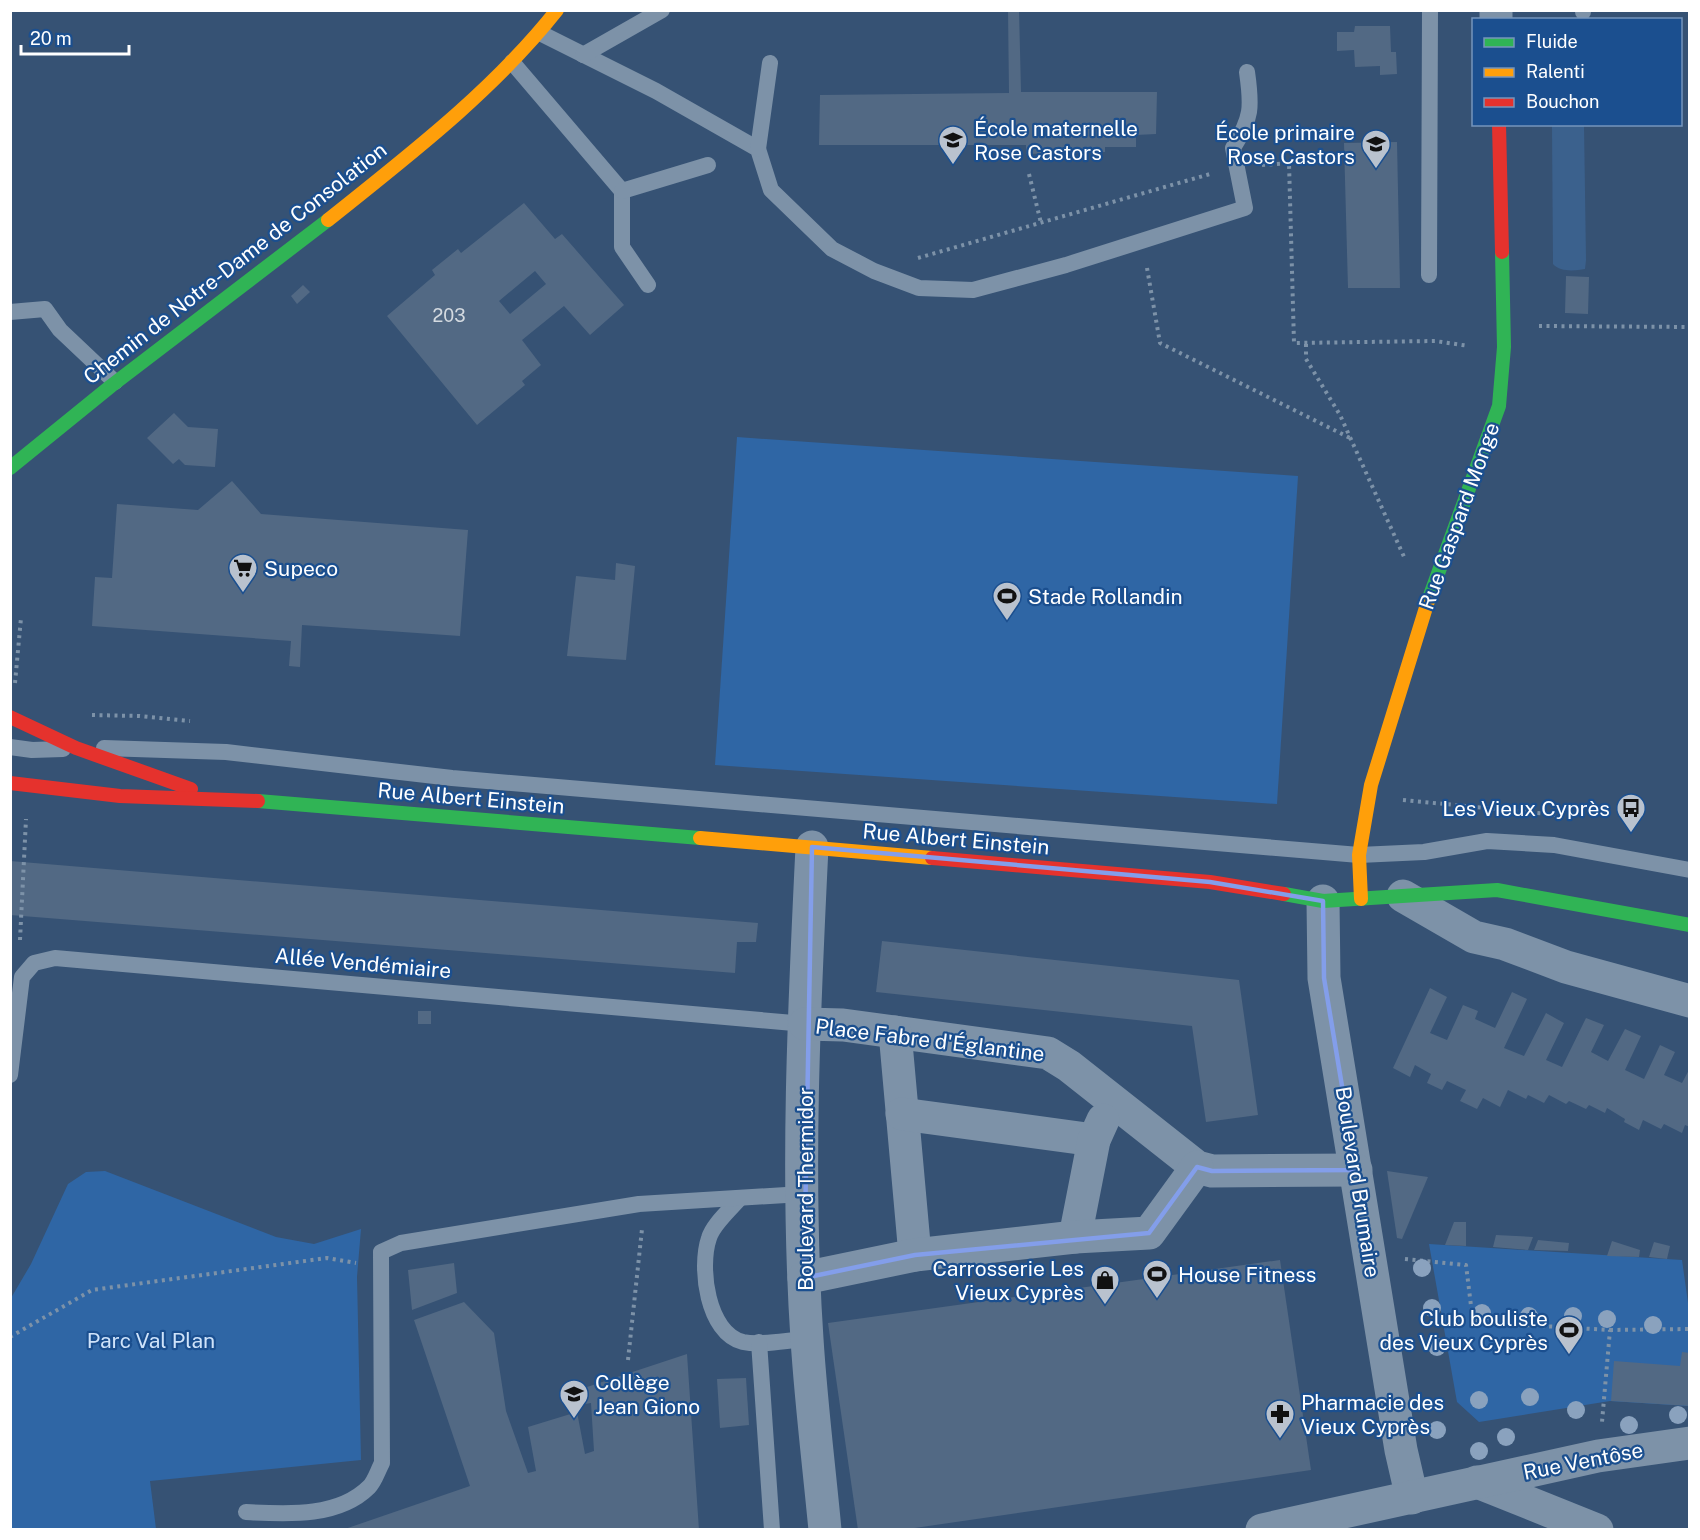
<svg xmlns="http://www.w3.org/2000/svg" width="1700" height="1540" font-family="'Public Sans',sans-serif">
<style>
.green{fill:#2f66a5}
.water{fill:#3b618d}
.building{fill:#526984;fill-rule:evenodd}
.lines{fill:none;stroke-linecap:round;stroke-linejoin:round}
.path{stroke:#7d92a8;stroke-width:4;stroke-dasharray:3 4.5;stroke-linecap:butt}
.lane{stroke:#7d92a8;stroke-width:16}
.street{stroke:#7d92a8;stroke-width:33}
.fast{stroke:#30b455;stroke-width:14}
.slow{stroke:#ff9f0a;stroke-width:14}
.jam{stroke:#e5322d;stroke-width:14}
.tree{fill:#8aa2be}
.marked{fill:none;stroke:#839eea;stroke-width:4.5;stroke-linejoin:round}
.labels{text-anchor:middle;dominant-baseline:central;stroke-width:4.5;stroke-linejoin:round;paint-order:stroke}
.number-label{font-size:18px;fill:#d4dae0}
.poi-label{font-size:21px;fill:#fff;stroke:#1b4f8f;text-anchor:start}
.street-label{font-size:21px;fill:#fff;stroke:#1b4f8f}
.park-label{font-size:21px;fill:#cfe3fa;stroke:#1b4f8f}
</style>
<rect width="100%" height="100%" fill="#365274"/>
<g class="green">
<polygon points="737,437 1298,476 1277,804 715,765"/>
<polygon points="105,1171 276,1237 314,1244 361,1229 357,1277 361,1460 150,1481 156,1529 11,1529 11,1298 31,1264 68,1184 86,1172"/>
<polygon points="1429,1244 1682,1260 1689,1310 1689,1406 1610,1401 1479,1422 1457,1402"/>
</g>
<path class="water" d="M1552,125H1584L1586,260L1585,269C1574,271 1560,272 1553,264Z"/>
<g class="building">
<polygon points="1008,10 1019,10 1021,92 1157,92 1156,134 1136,135 1136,147 1105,147 1105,152 1026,154 1026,145 819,145 820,95 1009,93"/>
<polygon points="1355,26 1390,26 1391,52 1396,52 1397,74 1380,75 1380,66 1355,67 1354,50 1337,51 1337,32 1354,32"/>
<polygon points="1397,142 1400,288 1348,288 1344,143"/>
<path d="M524,203L555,239L562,234L624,305L590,335L564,306L522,340L541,365L522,381L525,385L477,425L387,316L435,275L432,270L458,249L461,253ZM535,271L546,284L510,314L499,301Z"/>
<polygon points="1566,276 1589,277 1588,314 1565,313"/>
<polygon points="303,285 310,292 297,304 291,296"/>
<polygon points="174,413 188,427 218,429 215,467 185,465 179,459 173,464 147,438"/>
<polygon points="232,481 261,514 468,530 460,636 302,625 300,667 289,666 291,641 92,626 95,577 112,578 117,504 198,510"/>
<polygon points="616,563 635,566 626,660 567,656 576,576 615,580"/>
<polygon points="10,861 758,923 756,942 737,942 735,973 10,915"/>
<polygon points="882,941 1239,980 1258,1115 1206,1122 1192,1026 876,992"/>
<polygon points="1430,988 1447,997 1430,1033 1447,1040 1463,1005 1478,1011 1475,1019 1495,1028 1512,992 1527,999 1504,1048 1524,1056 1546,1013 1564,1023 1546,1060 1562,1067 1586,1018 1604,1025 1591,1052 1608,1061 1625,1029 1641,1036 1625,1070 1644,1079 1660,1045 1675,1052 1664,1075 1682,1083 1690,1068 1690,1127 1685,1125 1682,1133 1664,1124 1661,1129 1643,1120 1639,1130 1624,1122 1625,1119 1607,1108 1605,1113 1589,1105 1586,1109 1569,1101 1566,1104 1549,1095 1544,1103 1528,1095 1526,1099 1508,1090 1500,1107 1483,1098 1477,1109 1460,1101 1466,1090 1447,1081 1442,1090 1427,1083 1431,1074 1415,1065 1410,1077 1393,1068"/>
<rect x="418" y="1011" width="13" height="13"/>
<polygon points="1387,1171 1428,1177 1402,1239 1397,1238"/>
<polygon points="1454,1222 1466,1222 1466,1246 1445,1245"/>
<polygon points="1496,1235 1533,1237 1528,1250 1493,1247"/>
<polygon points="1538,1240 1569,1243 1568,1251 1534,1250"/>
<polygon points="1612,1241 1640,1250 1639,1257 1607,1256"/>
<polygon points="1654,1242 1670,1246 1667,1259 1649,1257"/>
<polygon points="1280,1260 1311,1470 901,1530 858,1530 828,1323"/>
<polygon points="454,1263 457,1293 412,1310 408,1270"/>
<polygon points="464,1302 494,1333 506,1411 528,1473 536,1471 528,1427 577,1412 585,1454 594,1451 591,1403 585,1404 584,1388 687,1354 699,1530 342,1530 470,1486 414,1320"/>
<polygon points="1682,1352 1690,1353 1690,1406 1611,1401 1614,1361 1680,1366"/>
<polygon points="746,1378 749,1425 720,1428 717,1379"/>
</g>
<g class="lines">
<g class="path">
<polyline points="1289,163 1336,161"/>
<polyline points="1262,165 1289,163 1294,343 1435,341 1469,346"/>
<polyline points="1029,174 1041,223"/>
<polyline points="918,258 1210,174"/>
<polyline points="1147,268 1160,343 1350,438"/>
<polyline points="1539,326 1690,327"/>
<polyline points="1306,344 1306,359 1340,415 1405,559"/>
<polyline points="15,683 21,618"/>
<polyline points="92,715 139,716 190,721"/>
<polyline points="1403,800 1559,815"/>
<polyline points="20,940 26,819"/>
<polyline points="1405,1259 1466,1265 1473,1322 1610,1330 1602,1422"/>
<polyline points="1610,1330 1690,1329"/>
<polyline points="10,1337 92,1290 327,1258 356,1263"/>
<polyline points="628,1360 642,1229"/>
</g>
<g class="lane">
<polyline points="1583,12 1583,10"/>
<path d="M540,33L656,91L758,149L771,190L832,249L874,271L919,288L973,290L1066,265L1245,208L1233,148C1252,118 1252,107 1247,72"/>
<polyline points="583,55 662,10"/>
<polyline points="512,62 622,191 622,247 648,285"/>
<polyline points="758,149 770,63"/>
<polyline points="622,191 708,165"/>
<polyline points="1429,275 1430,10"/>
<polyline points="10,312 45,309 60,330 115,382"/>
<polyline points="10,747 32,750 63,749"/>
<polyline points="104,748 226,752 452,778 1359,855 1424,852 1487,841 1554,845 1690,870"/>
<polyline points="10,1075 22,977 34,963 55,958 805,1024"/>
<path d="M740,1198C731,1209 713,1224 709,1238C699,1267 707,1333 743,1342C762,1346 787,1340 807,1339"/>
<polyline points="759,1342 772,1530"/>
<path d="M246,1512C286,1514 338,1518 369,1487C375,1481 378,1470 382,1463L381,1252L401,1243L639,1204L802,1194"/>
</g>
<g class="street">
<polyline points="1496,10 1496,20"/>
<path d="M812,847C804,1010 796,1176 807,1339C811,1403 819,1466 825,1530"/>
<polyline points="1403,896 1474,937 1505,944 1566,967 1690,1001"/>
<polyline points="1323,901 1324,978 1401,1450 1412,1498"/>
<polyline points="805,1024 843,1025 1048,1053 1069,1066 1197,1167 1212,1171 1356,1170"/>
<polyline points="895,1032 915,1255"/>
<polyline points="902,1114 1094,1140"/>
<polyline points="1075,1237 1094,1140 1103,1120"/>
<polyline points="804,1278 915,1255 1075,1237 1149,1233 1197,1167"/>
<polyline points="1477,1482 1597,1530"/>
<polyline points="1262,1530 1598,1456 1690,1443"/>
</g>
<g class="fast">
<polyline points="10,468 111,386 328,220"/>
<polyline points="1428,601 1499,406 1504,347 1502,252"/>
<polyline points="258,801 700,838"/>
<polyline points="1284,894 1323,901 1497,890 1690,925"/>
</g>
<g class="slow">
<path d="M328,220C408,156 493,91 557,10"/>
<polyline points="700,838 932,858"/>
<polyline points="1361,899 1359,855 1371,785 1428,601"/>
</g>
<g class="jam">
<polyline points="1499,124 1502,252"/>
<polyline points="10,717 76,748 191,789"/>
<polyline points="10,783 120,796 258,801"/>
<polyline points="932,858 1210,882 1284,894"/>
</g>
</g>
<g class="tree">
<circle cx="1422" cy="1268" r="9"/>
<circle cx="1432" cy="1308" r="9"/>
<circle cx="1482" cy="1313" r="9"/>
<circle cx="1529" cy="1316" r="9"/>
<circle cx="1573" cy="1316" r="9"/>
<circle cx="1607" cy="1319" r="9"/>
<circle cx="1653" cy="1325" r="9"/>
<circle cx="1437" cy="1347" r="9"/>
<circle cx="1530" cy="1397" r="9"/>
<circle cx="1479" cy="1400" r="9"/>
<circle cx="1576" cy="1410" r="9"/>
<circle cx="1678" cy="1415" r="9"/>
<circle cx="1629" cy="1425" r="9"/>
<circle cx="1437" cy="1430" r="9"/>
<circle cx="1506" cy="1437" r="9"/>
<circle cx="1479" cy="1451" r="9"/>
</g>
<path class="marked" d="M812,847L1210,882L1323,901L1324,978L1356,1170L1212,1171L1197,1167L1149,1233L915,1255L804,1278Z"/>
<defs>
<g id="school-pin" transform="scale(1.5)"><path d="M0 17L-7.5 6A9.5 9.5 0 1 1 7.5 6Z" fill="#b9c2ce" stroke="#1b4f8f"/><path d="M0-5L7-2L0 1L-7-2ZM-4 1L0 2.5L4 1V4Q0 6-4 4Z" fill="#111"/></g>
<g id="supermarket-pin" transform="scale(1.5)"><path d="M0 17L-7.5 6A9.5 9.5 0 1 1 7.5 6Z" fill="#b9c2ce" stroke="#1b4f8f"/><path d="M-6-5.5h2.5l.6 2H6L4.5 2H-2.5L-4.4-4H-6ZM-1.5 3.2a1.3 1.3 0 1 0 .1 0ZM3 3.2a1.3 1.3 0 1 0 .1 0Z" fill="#111"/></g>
<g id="stadium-pin" transform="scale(1.5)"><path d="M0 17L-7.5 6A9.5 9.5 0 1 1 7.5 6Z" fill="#b9c2ce" stroke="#1b4f8f"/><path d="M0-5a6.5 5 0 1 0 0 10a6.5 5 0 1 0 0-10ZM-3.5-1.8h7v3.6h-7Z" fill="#111"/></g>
<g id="bus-pin" transform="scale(1.5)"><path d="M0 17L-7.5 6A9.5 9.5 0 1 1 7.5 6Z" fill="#b9c2ce" stroke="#1b4f8f"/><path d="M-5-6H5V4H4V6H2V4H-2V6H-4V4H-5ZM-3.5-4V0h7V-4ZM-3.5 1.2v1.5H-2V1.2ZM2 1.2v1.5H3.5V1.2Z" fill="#111"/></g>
<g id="shop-pin" transform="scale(1.5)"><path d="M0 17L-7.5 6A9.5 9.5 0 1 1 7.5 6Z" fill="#b9c2ce" stroke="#1b4f8f"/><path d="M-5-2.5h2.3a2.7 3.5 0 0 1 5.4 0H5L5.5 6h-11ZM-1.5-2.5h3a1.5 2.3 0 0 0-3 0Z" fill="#111"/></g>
<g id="pharmacy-pin" transform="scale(1.5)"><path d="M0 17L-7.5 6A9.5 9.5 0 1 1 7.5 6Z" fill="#b9c2ce" stroke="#1b4f8f"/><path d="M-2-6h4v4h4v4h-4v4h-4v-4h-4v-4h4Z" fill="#111"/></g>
</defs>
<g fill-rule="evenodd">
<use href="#school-pin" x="953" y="140"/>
<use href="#school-pin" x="1376" y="144"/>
<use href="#supermarket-pin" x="243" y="568"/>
<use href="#stadium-pin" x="1007" y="596"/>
<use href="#bus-pin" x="1631" y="808"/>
<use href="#stadium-pin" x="1157" y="1274"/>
<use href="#shop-pin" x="1105" y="1280"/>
<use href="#stadium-pin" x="1569" y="1330"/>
<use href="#school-pin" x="574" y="1394"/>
<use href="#pharmacy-pin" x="1280" y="1414"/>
</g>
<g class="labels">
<g class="number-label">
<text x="449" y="315">203</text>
</g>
<g class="poi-label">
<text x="974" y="128">École maternelle<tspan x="974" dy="24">Rose Castors</tspan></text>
<text x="1355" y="132" text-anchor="end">École primaire<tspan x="1355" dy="24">Rose Castors</tspan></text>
<text x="264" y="568">Supeco</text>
<text x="1028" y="596">Stade Rollandin</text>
<text x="1610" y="808" text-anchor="end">Les Vieux Cyprès</text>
<text x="1084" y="1268" text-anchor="end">Carrosserie Les<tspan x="1084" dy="24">Vieux Cyprès</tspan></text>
<text x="1178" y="1274">House Fitness</text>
<text x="1548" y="1318" text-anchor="end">Club bouliste<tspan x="1548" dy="24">des Vieux Cyprès</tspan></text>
<text x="595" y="1382">Collège<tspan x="595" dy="24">Jean Giono</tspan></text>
<text x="1301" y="1402">Pharmacie des<tspan x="1301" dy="24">Vieux Cyprès</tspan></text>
</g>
<g class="street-label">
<text transform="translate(235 263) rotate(-38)">Chemin de Notre-Dame de Consolation</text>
<text transform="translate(1459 516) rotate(-70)">Rue Gaspard Monge</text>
<text transform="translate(471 798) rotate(5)">Rue Albert Einstein</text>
<text transform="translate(956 839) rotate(5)">Rue Albert Einstein</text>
<text transform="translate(363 963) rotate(5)">Allée Vendémiaire</text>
<text transform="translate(930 1040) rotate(7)">Place Fabre d'Églantine</text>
<text transform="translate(1358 1182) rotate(81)">Boulevard Brumaire</text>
<text transform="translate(805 1189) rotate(-90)">Boulevard Thermidor</text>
<text transform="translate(1583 1461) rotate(-11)">Rue Ventôse</text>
</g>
<g class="park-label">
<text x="151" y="1340">Parc Val Plan</text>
</g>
</g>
<rect width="1700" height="1540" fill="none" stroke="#ffffff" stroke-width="24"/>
<rect x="1472" y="18" width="210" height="108" fill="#1b4f8f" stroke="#7695bc" stroke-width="1.5"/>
<rect x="1484" y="38" width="30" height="9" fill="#30b455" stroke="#7695bc" stroke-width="1.5"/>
<text x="1526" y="48" font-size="18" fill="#ffffff">Fluide</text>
<rect x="1484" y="68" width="30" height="9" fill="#ff9f0a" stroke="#7695bc" stroke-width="1.5"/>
<text x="1526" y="78" font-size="18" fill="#ffffff">Ralenti</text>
<rect x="1484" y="98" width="30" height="9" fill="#e5322d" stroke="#7695bc" stroke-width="1.5"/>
<text x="1526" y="108" font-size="18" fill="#ffffff">Bouchon</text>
<path d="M21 45v9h108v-9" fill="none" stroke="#ffffff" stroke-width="3"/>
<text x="30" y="45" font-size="18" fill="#ffffff" stroke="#1b4f8f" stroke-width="4.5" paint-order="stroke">20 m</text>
</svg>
